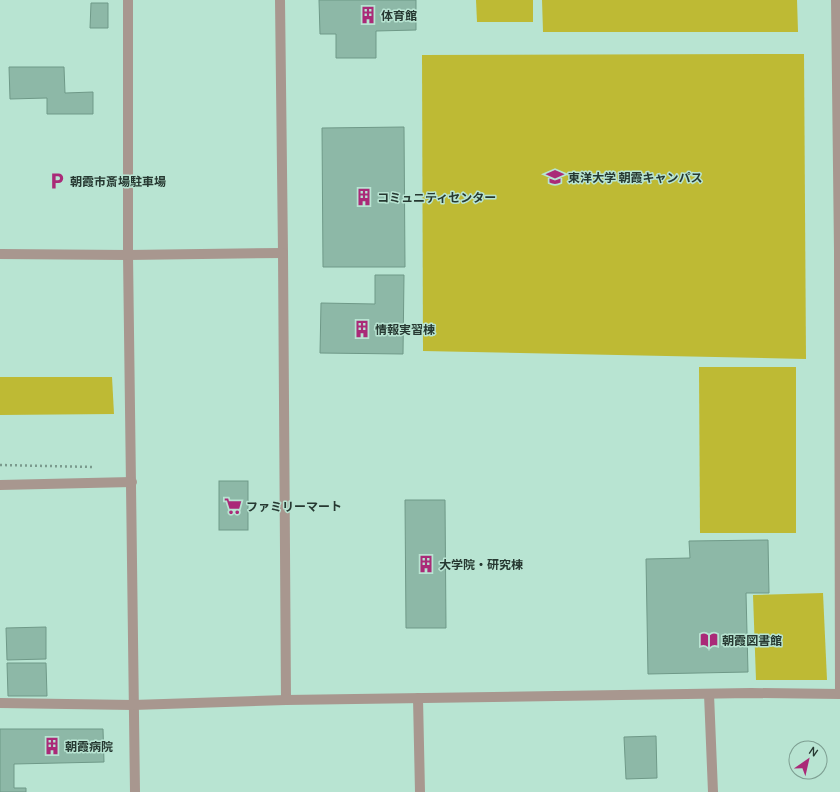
<svg xmlns="http://www.w3.org/2000/svg" width="840" height="792" font-family="Manrope,'Noto Sans JP',sans-serif">
<style>
.green{fill:#beba34}
.building{fill:#8db8a7;stroke:#6f9988}
.lines{fill:none;stroke-linecap:round;stroke-linejoin:round}
.path{stroke:#7a9a8d;stroke-width:2.5;stroke-dasharray:2 3;stroke-linecap:butt}
.minor{stroke:#a8978f;stroke-width:10}
.labels{text-anchor:middle;dominant-baseline:central;stroke-width:3;stroke-linejoin:round;paint-order:stroke}
.poi-label{font-size:12px;font-weight:bold;fill:#263831;stroke:#b8e4d2;text-anchor:start}
</style>
<rect width="100%" height="100%" fill="#b8e4d2"/>
<g class="green">
<polygon points="476,0 533,0 533,22 477,22"/>
<polygon points="542,0 797,0 798,32 543,32"/>
<polygon points="804,54 806,359 423,351 422,55"/>
<polygon points="699,367 796,367 796,533 700,533"/>
<polygon points="0,377 112,377 114,414 0,415"/>
<polygon points="823,593 827,680 756,680 753,595"/>
</g>
<g class="building">
<polygon points="319,0 416,0 416,30 376,31 376,58 336,58 336,34 320,34"/>
<polygon points="91,3 108,3 108,28 90,28"/>
<polygon points="9,67 64,67 65,93 93,92 93,114 47,114 47,98 10,99"/>
<polygon points="404,127 405,267 323,267 322,128"/>
<polygon points="375,275 404,275 403,354 320,353 321,303 375,304"/>
<rect x="219" y="481" width="29" height="49"/>
<polygon points="405,500 445,500 446,628 406,628"/>
<polygon points="768,540 769,593 746,593 748,672 648,674 646,559 690,558 689,541"/>
<polygon points="46,627 46,659 7,660 6,628"/>
<polygon points="7,663 46,663 47,696 8,696"/>
<polygon points="0,729 103,729 104,762 14,764 14,788 26,788 26,792 0,792"/>
<polygon points="656,736 657,778 626,779 624,737"/>
</g>
<g class="lines">
<polyline class="path" points="0,465 94,467"/>
<g class="minor">
<polyline points="128,0 128,255 135,792"/>
<polyline points="280,0 283,253 286,700"/>
<polyline points="836,0 839,251 840,694"/>
<polyline points="0,254 128,255 283,253"/>
<polyline points="0,485 132,482"/>
<polyline points="709,694 713,792"/>
<polyline points="418,698 420,792"/>
<polyline points="0,703 133,705 286,700 751,693 840,694"/>
</g>
</g>
<defs>
<g id="building-bare" transform="scale(1.38)"><path d="M-4-6H4V6H1V3H-1V6H-4ZM-2.5-4.3h1.7v1.8h-1.7ZM.8-4.3h1.7v1.8H.8ZM-2.5-1h1.7V.8h-1.7ZM.8-1h1.7V.8H.8Z" fill="#aa2a78" stroke="#b8e4d2" stroke-width="2.5" paint-order="stroke"/></g>
<g id="university-bare" transform="scale(1.38)"><path d="M0-5L7-2L0 1L-7-2ZM-4 1L0 2.5L4 1V4Q0 6-4 4Z" fill="#aa2a78" stroke="#b8e4d2" stroke-width="2.5" paint-order="stroke"/></g>
<g id="parking-bare" transform="scale(1.38)"><path d="M-3.5-5.5H1a3.5 3.5 0 0 1 0 7H-1V5.5H-3.5ZM-1-3.4V-.6H.8a1.4 1.4 0 0 0 0-2.8Z" fill="#aa2a78" stroke="#b8e4d2" stroke-width="2.5" paint-order="stroke"/></g>
<g id="supermarket-bare" transform="scale(1.38)"><path d="M-6-5.5h2.5l.6 2H6L4.5 2H-2.5L-4.4-4H-6ZM-1.5 3.2a1.3 1.3 0 1 0 .1 0ZM3 3.2a1.3 1.3 0 1 0 .1 0Z" fill="#aa2a78" stroke="#b8e4d2" stroke-width="2.5" paint-order="stroke"/></g>
<g id="library-bare" transform="scale(1.38)"><path d="M-6-4Q-3-5.5-.7-3.5V5Q-3 3-6 4ZM6-4Q3-5.5 .7-3.5V5Q3 3 6 4Z" fill="#aa2a78" stroke="#b8e4d2" stroke-width="2.5" paint-order="stroke"/></g>
</defs>
<g fill-rule="evenodd">
<use href="#building-bare" x="368" y="15"/>
<use href="#university-bare" x="555" y="177"/>
<use href="#parking-bare" x="57" y="181"/>
<use href="#building-bare" x="364" y="197"/>
<use href="#building-bare" x="362" y="329"/>
<use href="#supermarket-bare" x="233" y="506"/>
<use href="#building-bare" x="426" y="564"/>
<use href="#library-bare" x="709" y="640"/>
<use href="#building-bare" x="52" y="746"/>
</g>
<g class="labels">
<g class="poi-label">
<text x="381" y="15">体育館</text>
<text x="568" y="177">東洋大学 朝霞キャンパス</text>
<text x="70" y="181">朝霞市斎場駐車場</text>
<text x="377" y="197">コミュニティセンター</text>
<text x="375" y="329">情報実習棟</text>
<text x="246" y="506">ファミリーマート</text>
<text x="439" y="564">大学院・研究棟</text>
<text x="722" y="640">朝霞図書館</text>
<text x="65" y="746">朝霞病院</text>
</g>
</g>
<g transform="translate(808 760) rotate(34)"><circle r="19" fill="#b8e4d2" stroke="#7e9f92"/>
<path d="M0-3L7 15L0 10L-7 15Z" fill="#aa2a78"/>
<text y="-6" font-size="11" font-weight="bold" text-anchor="middle" fill="#263831">N</text>
</g>
</svg>
